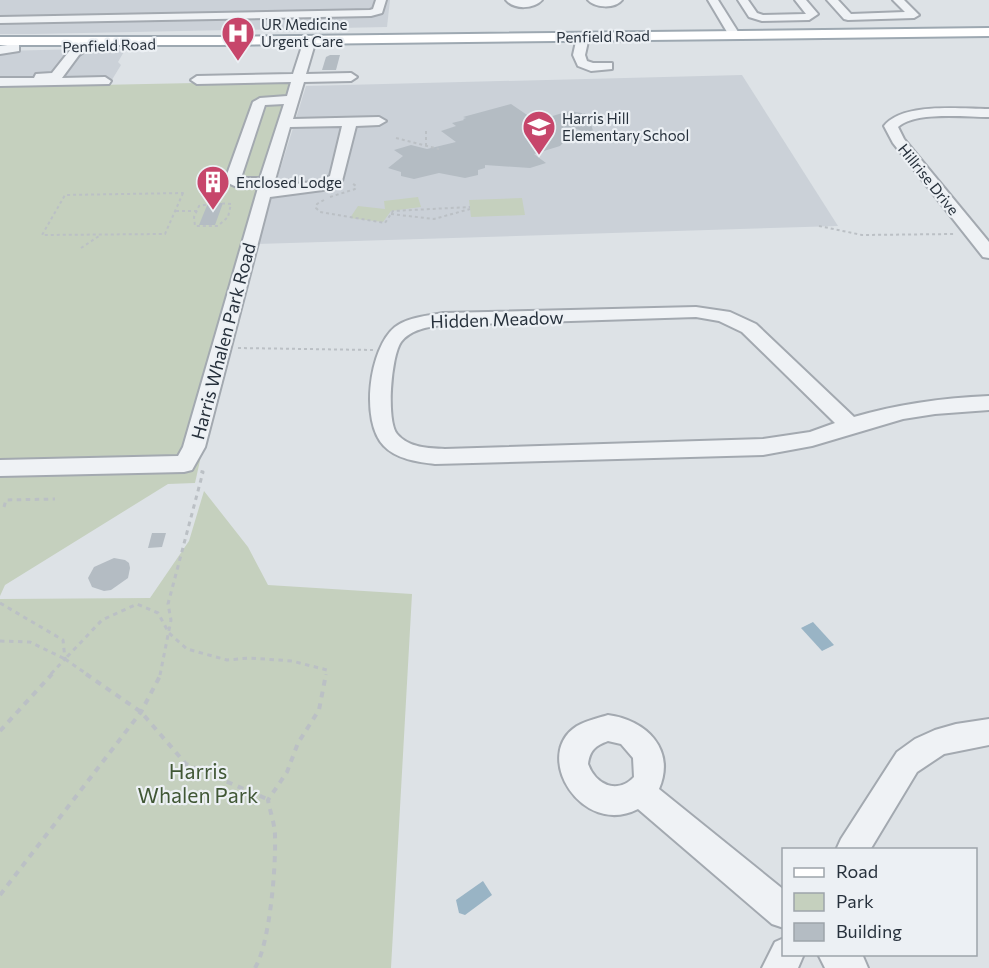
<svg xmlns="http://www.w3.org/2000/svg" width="989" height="968" font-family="Commissioner,sans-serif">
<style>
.built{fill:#cbd1d8}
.green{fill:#c5d0be}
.water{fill:#99b4c5}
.building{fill:#b4bcc3}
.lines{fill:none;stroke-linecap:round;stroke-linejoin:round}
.minor-casing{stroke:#a3a9b0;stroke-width:4}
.major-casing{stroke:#9da8b1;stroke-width:4}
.path-far2{stroke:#bbc0c5;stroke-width:2;stroke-dasharray:3 3;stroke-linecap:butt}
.path-far1{stroke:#bbc0c5;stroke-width:3;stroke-dasharray:4.5 4.5;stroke-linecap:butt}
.path{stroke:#bbc0c5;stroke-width:4;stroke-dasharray:6 6;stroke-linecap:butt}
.minor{fill:#eff2f5;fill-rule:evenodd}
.major{fill:#fff;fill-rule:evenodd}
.labels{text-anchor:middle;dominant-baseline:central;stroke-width:4.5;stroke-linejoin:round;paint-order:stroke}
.far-poi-label{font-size:15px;fill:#27313c;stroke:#ecf0f4;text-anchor:start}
.far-street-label{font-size:15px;fill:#27313c;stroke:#ecf0f4}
.street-label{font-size:18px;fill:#27313c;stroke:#ecf0f4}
.near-park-label{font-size:21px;fill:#405735;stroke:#ecf0f4}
</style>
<rect width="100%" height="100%" fill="#dde2e6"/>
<g class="built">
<polygon points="0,0 390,0 387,27 35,34 0,34"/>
<polygon points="126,48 118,62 121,65 110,83 0,85 0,51"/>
<polygon points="742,75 838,226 257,244 306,86"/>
</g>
<g class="green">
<polygon points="291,81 263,178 195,483 168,484 5,585 0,596 0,87"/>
<polygon points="418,197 421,207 391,211 383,222 350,218 358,206 385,209 384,201"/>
<polygon points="522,198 525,215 471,217 469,200"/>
<polygon points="204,491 248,547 268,585 412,594 391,968 0,968 0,599 150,598 189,541"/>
</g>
<g class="water">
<polygon points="813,622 834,645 822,651 801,628"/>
<polygon points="483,881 492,895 465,915 459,913 456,900"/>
</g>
<g class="building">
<polygon points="330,55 340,55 336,70 322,70 326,57"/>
<polygon points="511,104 536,121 569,111 588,114 594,134 576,129 560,146 534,154 546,163 530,168 485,165 485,168 478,170 478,175 465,178 439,173 414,179 401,176 401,172 388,168 403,156 394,150 411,145 427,149 456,142 441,131 456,126 452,123 464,120 463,119 466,118 463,117"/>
<polygon points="208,203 223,203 215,225 199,225"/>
<polygon points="152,533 166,533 162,547 148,548"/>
<polygon points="114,558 125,560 129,563 130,568 128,578 111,590 104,591 92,587 88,578 94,567"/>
</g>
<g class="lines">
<g class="minor-casing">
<g id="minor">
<polygon points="376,0 386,0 382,13 371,16 0,23 0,17 370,10 373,9"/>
<path d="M506,0H542C534,9 514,10 506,0Z"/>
<path d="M588,0H622C615,9 595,8 588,0Z"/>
<polygon points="708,0 718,0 740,35 738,37 730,37"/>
<polygon points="738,0 748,0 757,13 763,15 806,14 795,0 806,0 818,14 809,20 762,21 749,17"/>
<polygon points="827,0 838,0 851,14 905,12 893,0 904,0 919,15 914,18 848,20 844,19"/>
<polygon points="583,34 589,37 585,55 587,61 593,63 612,63 612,69 591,71 578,66 573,55 577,37"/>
<path d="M310,37L316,40L306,74L351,73L357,77L351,81L304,82L293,119L379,117L386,121L379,125L356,126L342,181L323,190L270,197L205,447L192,470L184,472L0,476V460L178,456L183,447L258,188C246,188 234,189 225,180L253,102L260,98L287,96L291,82L197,84L191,80L197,76L293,74L304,40ZM284,104L260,178H241L265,105ZM342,126L330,176L319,181L273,187L290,127Z"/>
<polygon points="86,42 92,46 79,55 62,78 105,77 111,81 109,84 0,86 0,78 34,78 36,74 52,73 71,49"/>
<polygon points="15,44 19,45 19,51 0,54 0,46"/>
<path d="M989,109V117C966,117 915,111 898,127L904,139L989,242V258L983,257L893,143L884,126C903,102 961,109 989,109Z"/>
<path d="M696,307L730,312L756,324L854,417C898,404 943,398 989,396V410L935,414L903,419L812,446L763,455L435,464C418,462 396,459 384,446C360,422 369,348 395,327C408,317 427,316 443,313ZM696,317L719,321L742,332L835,423L810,432L763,439L445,449C428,448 409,448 397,434C386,421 391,356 401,342C411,329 428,327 443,325Z"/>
<path d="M608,715C646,720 676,749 659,789L784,890V928L772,924L638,809C582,838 531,755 577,726C586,721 598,718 608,715ZM608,741L621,744L633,758L634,777C618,794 596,786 588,764C590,750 595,746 608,741Z"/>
<polygon points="989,719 989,745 944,754 917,772 870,850 836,850 841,839 897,752 915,739 935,730 956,724"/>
<polygon points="784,938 784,954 804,954 798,968 762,968 775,942"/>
<polygon points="818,954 862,954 868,968 825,968"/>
</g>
</g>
<g class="major-casing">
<polygon id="major" points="989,28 989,36 218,45 0,45 0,37 218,37"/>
</g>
<g class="path-far2">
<polyline points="426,131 426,146"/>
<polyline points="396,138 439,149"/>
<polygon points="183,193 165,234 42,235 65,195"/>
<polyline points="330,197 355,189 356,186 352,183"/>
<polyline points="324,200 317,204 316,208 320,212 385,223 393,211 470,207"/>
<polyline points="216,203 223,189"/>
<polygon points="216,203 231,204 228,217 218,226 195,226 194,217 199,206"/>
<polyline points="176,211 197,211"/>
<polyline points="391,214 434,219 470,209"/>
<polyline points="819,226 862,235 954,234"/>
<polyline points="81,248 99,236"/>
<polyline points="238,348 373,350"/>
</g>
<g class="path-far1">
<polyline points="4,507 6,500 55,499"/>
<polyline points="0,603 63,640 65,659 50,675"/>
<polyline points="0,641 30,642 65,659 102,620 137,604 158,613 169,633 187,649 227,660 249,658 292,661 327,670 326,675"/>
<polyline points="65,659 88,675"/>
<polyline points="160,675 171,620 168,604 203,472 199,471"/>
</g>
<g class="path">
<polyline points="86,674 141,712 186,764 267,799"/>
<polyline points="0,731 52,674"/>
<polyline points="0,895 141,712 161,674"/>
<path d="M255,968C270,943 276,867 275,836C275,824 270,812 268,800L287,772L298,743L319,710L326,674"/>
</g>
<use href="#minor" class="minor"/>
<use href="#major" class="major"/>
</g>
<defs>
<g id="hospital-pin" transform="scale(1.725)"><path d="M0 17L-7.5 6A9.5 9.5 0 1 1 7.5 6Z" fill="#c7466b" stroke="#ecf0f4"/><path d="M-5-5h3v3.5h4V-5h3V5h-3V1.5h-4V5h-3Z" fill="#fff"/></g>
<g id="school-pin" transform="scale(1.725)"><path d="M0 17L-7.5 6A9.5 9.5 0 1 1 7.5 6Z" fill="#c7466b" stroke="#ecf0f4"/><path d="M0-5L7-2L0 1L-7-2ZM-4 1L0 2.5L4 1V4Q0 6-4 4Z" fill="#fff"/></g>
<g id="building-pin" transform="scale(1.725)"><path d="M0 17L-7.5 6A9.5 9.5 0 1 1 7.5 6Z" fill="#c7466b" stroke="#ecf0f4"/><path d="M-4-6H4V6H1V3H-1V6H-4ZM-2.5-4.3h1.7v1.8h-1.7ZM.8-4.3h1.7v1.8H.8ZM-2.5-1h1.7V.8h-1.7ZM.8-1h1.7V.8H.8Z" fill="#fff"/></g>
</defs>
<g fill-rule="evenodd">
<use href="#hospital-pin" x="238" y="33"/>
<use href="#school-pin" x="539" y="127"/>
<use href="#building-pin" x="213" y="182"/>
</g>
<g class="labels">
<g class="far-poi-label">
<text x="261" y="24">UR Medicine<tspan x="261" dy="17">Urgent Care</tspan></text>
<text x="562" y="118">Harris Hill<tspan x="562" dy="17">Elementary School</tspan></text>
<text x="236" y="182">Enclosed Lodge</text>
</g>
<g class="far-street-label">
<text transform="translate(603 36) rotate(-1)">Penfield Road</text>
<text transform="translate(109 45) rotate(-2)">Penfield Road</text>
<text transform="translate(929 179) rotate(51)">Hillrise Drive</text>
</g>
<g class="street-label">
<text transform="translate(497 319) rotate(-2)">Hidden Meadow</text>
<text transform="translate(223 341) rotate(-75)">Harris Whalen Park Road</text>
</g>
<g class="near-park-label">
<text x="198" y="770">Harris<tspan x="198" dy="24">Whalen Park</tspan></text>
</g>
</g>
<rect x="782" y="848" width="195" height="108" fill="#ecf0f4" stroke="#9da4aa" stroke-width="1.5"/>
<rect x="794" y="868" width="30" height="9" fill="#ffffff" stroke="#9da4aa" stroke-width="1.5"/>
<text x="836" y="878" font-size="18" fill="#27313c">Road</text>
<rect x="794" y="893" width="30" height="18" fill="#c5d0be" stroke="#9da4aa" stroke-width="1.5"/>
<text x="836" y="908" font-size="18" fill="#27313c">Park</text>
<rect x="794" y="923" width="30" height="18" fill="#b4bcc3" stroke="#9da4aa" stroke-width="1.5"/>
<text x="836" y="938" font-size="18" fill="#27313c">Building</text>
</svg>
